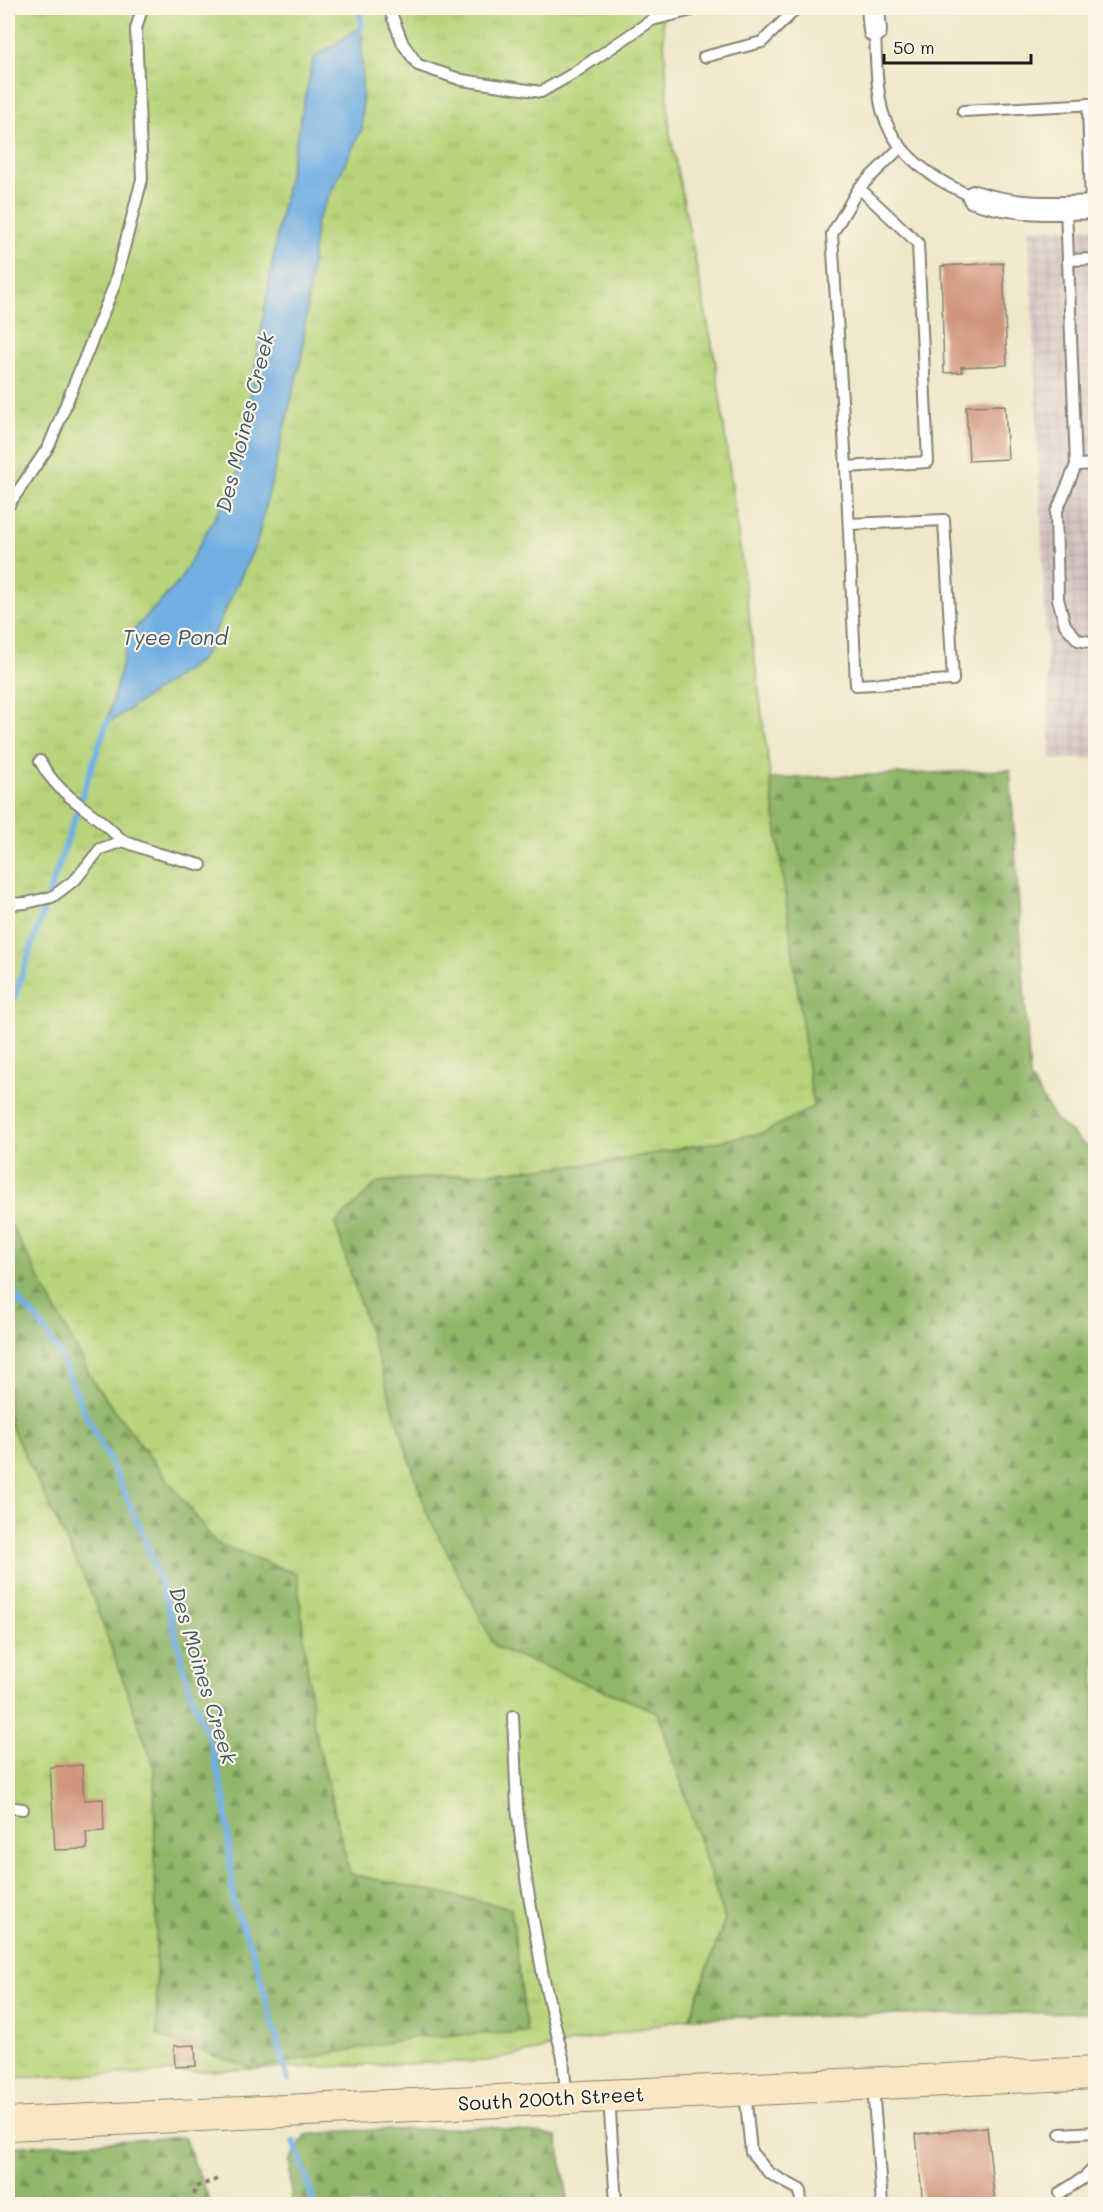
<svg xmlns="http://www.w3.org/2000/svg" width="1103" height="2212" font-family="Mali,sans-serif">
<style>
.industrial{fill:url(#industrial-grid)}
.grass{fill:url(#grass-tufts);stroke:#6a784b;stroke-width:1.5}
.forest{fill:url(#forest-firs);stroke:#566943;stroke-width:1.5}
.water{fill:#71afe3;stroke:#466680;stroke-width:1.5}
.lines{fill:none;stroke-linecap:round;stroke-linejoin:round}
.stream{stroke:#71afe3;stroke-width:6}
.building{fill:#d1957d}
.service-casing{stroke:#858272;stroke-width:14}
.minor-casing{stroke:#858272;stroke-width:26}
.secondary-casing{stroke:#858272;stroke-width:34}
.path{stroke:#858272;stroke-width:4;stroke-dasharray:4.5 4.5;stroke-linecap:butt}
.service{stroke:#fff;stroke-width:10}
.minor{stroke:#fff;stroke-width:22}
.secondary{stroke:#fbe6c4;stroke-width:32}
.labels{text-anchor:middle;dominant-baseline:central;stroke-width:4.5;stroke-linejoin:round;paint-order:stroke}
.street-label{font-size:20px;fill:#1c1c1c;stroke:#fcf5e5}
.water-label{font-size:21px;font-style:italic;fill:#3e576c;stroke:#fcf5e5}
</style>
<defs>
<pattern id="industrial-grid" width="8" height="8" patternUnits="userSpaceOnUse" patternTransform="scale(1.5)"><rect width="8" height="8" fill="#d2bfc0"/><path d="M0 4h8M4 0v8" fill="none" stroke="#b4a4a4"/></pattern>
<pattern id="grass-tufts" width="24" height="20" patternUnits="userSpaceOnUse" patternTransform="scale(1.5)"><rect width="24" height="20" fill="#b7d47a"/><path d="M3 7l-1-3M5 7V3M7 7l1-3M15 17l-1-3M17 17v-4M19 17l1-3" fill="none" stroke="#9db569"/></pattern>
<pattern id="forest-firs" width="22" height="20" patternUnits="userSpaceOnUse" patternTransform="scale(1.5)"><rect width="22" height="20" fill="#91b66a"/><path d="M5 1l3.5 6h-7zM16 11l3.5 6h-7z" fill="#769356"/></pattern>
</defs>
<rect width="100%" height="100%" fill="#fcf5e5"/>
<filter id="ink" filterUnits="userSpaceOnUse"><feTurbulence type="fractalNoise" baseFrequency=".0167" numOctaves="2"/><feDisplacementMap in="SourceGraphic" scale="12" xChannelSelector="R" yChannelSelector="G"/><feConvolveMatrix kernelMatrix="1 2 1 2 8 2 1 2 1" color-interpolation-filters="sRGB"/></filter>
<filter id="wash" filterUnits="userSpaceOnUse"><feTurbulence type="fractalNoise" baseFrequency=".008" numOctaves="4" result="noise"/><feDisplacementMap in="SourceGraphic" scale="24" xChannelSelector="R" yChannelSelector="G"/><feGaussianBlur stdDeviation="1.35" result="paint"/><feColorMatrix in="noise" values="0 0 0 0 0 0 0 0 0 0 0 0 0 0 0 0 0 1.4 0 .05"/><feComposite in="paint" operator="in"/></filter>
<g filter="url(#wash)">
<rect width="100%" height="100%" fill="#eee7c9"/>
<polygon class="industrial" points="1095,227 1095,758 1051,760 1029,229"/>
<polygon class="grass" points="8,8 662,8 670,134 715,359 814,1107 763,1133 603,1163 378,1182 495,1647 658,1712 725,1919 690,2018 488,2061 8,2078"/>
<g class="forest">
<polygon points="1010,770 1030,1078 1055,1119 1095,1154 1095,2012 690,2018 725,1919 658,1712 495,1647 426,1511 335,1224 378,1182 603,1163 763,1133 813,1107 770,779"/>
<polygon points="8,1219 96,1386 216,1543 297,1574 314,1727 350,1874 511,1908 527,2032 416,2037 253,2069 157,2036 154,1766 91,1592 8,1420"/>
<polygon points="490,2127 557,2136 569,2204 291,2204 290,2160 305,2135 344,2131"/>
<polygon points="184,2137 211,2204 8,2204 8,2147"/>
</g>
<polygon class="water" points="362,26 362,129 316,223 302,355 257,542 202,659 106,725 130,634 178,583 236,480 279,223 313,59"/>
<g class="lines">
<g class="stream">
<polyline points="359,8 362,26 359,33"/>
<polyline points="8,1016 106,725 109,720"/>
<polyline points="8,1246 12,1254 11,1282 21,1304 36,1317 60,1355 84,1411 114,1470 145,1539 166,1599 190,1691 211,1744 225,1802 234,1906 253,1951 288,2080"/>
<polyline points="8,1299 21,1304"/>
<polyline points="294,2141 315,2204"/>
</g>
</g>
<g id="blocks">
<g class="building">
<polygon points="1003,263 1007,365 961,367 962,372 944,373 941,266"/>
<polygon points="1005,405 1008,459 969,461 966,406"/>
<polygon points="82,1765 84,1800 103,1799 104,1831 86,1832 87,1849 55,1850 50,1767"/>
<polygon points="195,2045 196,2066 175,2067 174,2046"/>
<polygon points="987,2127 995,2205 923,2205 916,2134"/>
</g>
</g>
</g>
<g filter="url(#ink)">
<use href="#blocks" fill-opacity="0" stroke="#858272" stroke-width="1.5"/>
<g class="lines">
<g class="service-casing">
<g id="service">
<polyline points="389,8 403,44 418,65 462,80 541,92 574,73 652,20 700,8"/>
<path d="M875,31C876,57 876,84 882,110C894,154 935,181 974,197"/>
<polyline points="704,57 762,42 797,8"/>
<polyline points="1088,104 1091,207"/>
<polyline points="963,111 1096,104"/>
<polyline points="859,188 918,243 928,462 846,467 832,234 859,188 901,147"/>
<polyline points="1066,208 1076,465 1056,513 1058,599 1065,625 1078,640 1096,643"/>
<polyline points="1068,260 1096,259"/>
<polyline points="1076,465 1096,464"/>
<polyline points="846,467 856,685 953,680 944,520 849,524"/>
<polyline points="8,506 49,446 114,286 142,179 136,29 142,8"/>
<path d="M40,761C55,789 73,799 97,818C106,825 114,833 123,841"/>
<polyline points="8,904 26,903 52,897 76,879 100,849 123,841 156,853 201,865"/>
<polyline points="513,1716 517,1808 527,1885 543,1976 563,2058 566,2094"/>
<polyline points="8,1807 23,1809"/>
<polyline points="873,2087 882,2204"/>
<polyline points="745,2092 751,2152 769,2173 800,2190 801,2204"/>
<polyline points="609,2097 616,2204"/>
<polyline points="1060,2134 1096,2132"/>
<polyline points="1060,2193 1085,2177 1096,2166"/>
</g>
</g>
<g class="minor-casing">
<g id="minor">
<polyline points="873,8 875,31"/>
<path d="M974,197C1014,210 1054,209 1096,207"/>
</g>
</g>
<g class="secondary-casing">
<polyline id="secondary" points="8,2124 1096,2073"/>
</g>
<polyline class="path" points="194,2204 195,2187 218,2179"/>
<use href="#service" class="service"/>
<use href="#minor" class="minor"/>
<use href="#secondary" class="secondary"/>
</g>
</g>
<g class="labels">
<g class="street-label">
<text transform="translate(551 2098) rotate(-3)">South 200th Street</text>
</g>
<g class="water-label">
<text transform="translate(244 422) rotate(-76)">Des Moines Creek</text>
<text x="175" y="636">Tyee Pond</text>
<text transform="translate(204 1675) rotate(73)">Des Moines Creek</text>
</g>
</g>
<rect width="1103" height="2212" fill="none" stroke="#fcf5e5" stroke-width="30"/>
<path d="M884 54v9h147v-9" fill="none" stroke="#1c1c1c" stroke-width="3"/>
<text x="893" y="54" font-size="18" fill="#1c1c1c" stroke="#fcf5e5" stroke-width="4.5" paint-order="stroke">50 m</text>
</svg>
